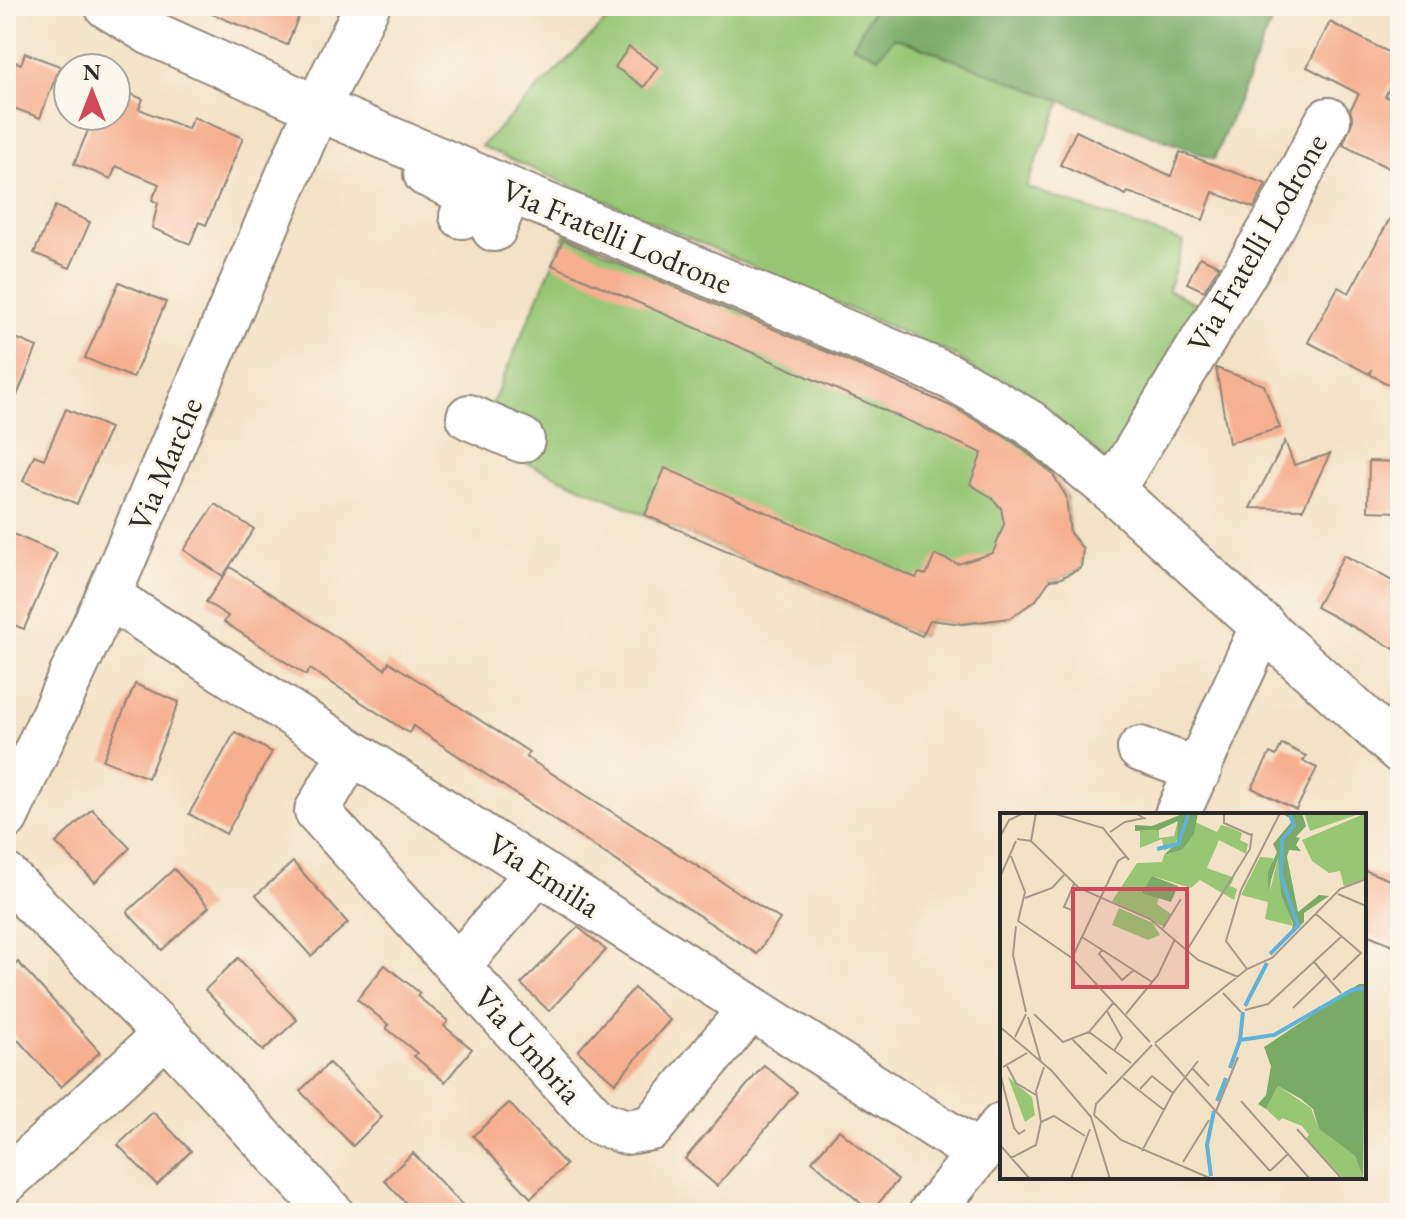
<svg xmlns="http://www.w3.org/2000/svg" width="1406" height="1219" font-family="'EB Garamond',serif">
<style>
.green{fill:#97c674;stroke:#617850;stroke-width:2}
.forest{fill:#79ab66;stroke:#526b48;stroke-width:2}
.building{fill:#f6af8f}
.lines{fill:none;stroke-linecap:round;stroke-linejoin:round}
.minor-casing{stroke:#908679;stroke-width:48}
.minor{stroke:#fff;stroke-width:44}
.labels{text-anchor:middle;dominant-baseline:central;stroke-width:6;stroke-linejoin:round;paint-order:stroke}
.street-label{font-size:32px;fill:#2b2b2b;stroke:#fbf7ec}
.inset-river{fill:none;stroke:#5fb2da;stroke-width:4}
.inset-road{fill:none;stroke:#a49989;stroke-width:2}
.view{fill:#d1495b;fill-opacity:0.15;stroke:#d1495b;stroke-width:4}
.inset-edge{fill:none;stroke:#2b2b2b;stroke-width:4}
</style>
<rect width="100%" height="100%" fill="#fbf7ec"/>
<filter id="ink" filterUnits="userSpaceOnUse"><feTurbulence type="fractalNoise" baseFrequency=".0125" numOctaves="2"/><feDisplacementMap in="SourceGraphic" scale="16" xChannelSelector="R" yChannelSelector="G"/><feConvolveMatrix kernelMatrix="1 2 1 2 8 2 1 2 1" color-interpolation-filters="sRGB"/></filter>
<filter id="wash" filterUnits="userSpaceOnUse"><feTurbulence type="fractalNoise" baseFrequency=".006" numOctaves="4" result="noise"/><feDisplacementMap in="SourceGraphic" scale="32" xChannelSelector="R" yChannelSelector="G"/><feGaussianBlur stdDeviation="1.8" result="paint"/><feColorMatrix in="noise" values="0 0 0 0 0 0 0 0 0 0 0 0 0 0 0 0 0 1.4 0 .05"/><feComposite in="paint" operator="in"/></filter>
<g filter="url(#wash)">
<rect width="100%" height="100%" fill="#f4e2c7"/>
<g class="green">
<polygon points="621,6 875,6 854,45 894,37 1062,100 1026,187 1184,242 1168,290 1212,311 1116,466 954,355 481,146"/>
<polygon points="566,233 988,423 1042,457 1066,496 1070,533 1083,549 1081,568 1059,579 1050,580 1010,618 962,624 930,620 922,636 476,441"/>
</g>
<polygon class="forest" points="875,6 1278,6 1214,159 895,37 878,57 853,45"/>
<g id="blocks">
<g class="building">
<polygon points="193,6 303,6 287,45"/>
<polygon points="1330,22 1400,58 1400,67 1385,96 1400,104 1400,174 1343,145 1353,120 1350,110 1359,94 1307,67"/>
<polygon points="629,47 658,67 644,87 615,67"/>
<polygon points="25,53 60,66 40,118 6,105 6,90 16,62 21,64"/>
<polygon points="116,88 143,99 139,109 188,129 193,117 243,138 206,225 199,222 190,244 152,228 158,203 152,200 159,184 116,166 111,179 74,164 94,116 116,116"/>
<polygon points="1076,131 1171,176 1180,152 1266,184 1254,208 1213,192 1203,220 1128,192 1126,195 1060,165"/>
<polygon points="1400,200 1400,391 1371,375 1371,371 1369,374 1308,342 1338,287 1349,293"/>
<polygon points="55,206 90,222 70,268 34,253"/>
<polygon points="563,240 865,368 955,408 1015,443 1052,473 1066,496 1070,533 1083,549 1081,568 1059,579 1050,580 1036,600 1010,618 962,624 930,620 922,636 645,515 665,468 916,578 919,573 926,575 935,555 958,564 993,553 1004,524 1001,508 991,497 970,484 982,453 552,265"/>
<polygon points="1200,257 1219,266 1204,291 1187,283"/>
<polygon points="119,282 166,302 133,378 85,358"/>
<polygon points="6,334 37,347 7,420 6,419"/>
<polygon points="1216,368 1264,385 1280,428 1229,443"/>
<polygon points="66,409 110,428 77,504 23,481 34,455 44,459"/>
<polygon points="1285,441 1294,465 1330,454 1303,509 1250,508"/>
<polygon points="1369,461 1400,462 1400,512 1368,511"/>
<polygon points="215,504 254,529 223,576 184,550"/>
<polygon points="6,531 57,553 24,629 6,622"/>
<polygon points="1344,555 1400,585 1400,652 1316,607"/>
<polygon points="230,567 385,669 389,662 435,691 529,752 526,757 780,919 757,954 413,726 409,733 310,669 306,675 224,622 228,616 206,602"/>
<polygon points="135,684 179,702 148,778 103,760"/>
<polygon points="235,732 272,752 226,834 189,814"/>
<polygon points="1282,744 1306,756 1303,761 1317,768 1296,810 1252,788 1270,753 1276,756"/>
<polygon points="92,809 130,848 95,882 56,843"/>
<polygon points="293,862 348,923 311,956 256,895"/>
<polygon points="174,869 209,907 162,950 127,912"/>
<polygon points="1364,870 1400,884 1400,948 1364,933"/>
<polygon points="578,927 606,950 549,1011 521,984"/>
<polygon points="238,958 297,1020 263,1051 205,990"/>
<polygon points="18,962 100,1052 61,1087 6,1027 6,974"/>
<polygon points="385,965 420,993 417,996 448,1021 444,1026 472,1049 445,1082 414,1056 417,1053 386,1028 389,1025 357,999"/>
<polygon points="634,988 670,1020 615,1083 578,1051"/>
<polygon points="329,1063 382,1117 353,1146 300,1091"/>
<polygon points="764,1065 797,1092 717,1186 685,1159"/>
<polygon points="509,1103 566,1165 531,1198 473,1136"/>
<polygon points="153,1112 191,1151 157,1185 118,1145"/>
<polygon points="839,1130 898,1180 871,1212 812,1161"/>
<polygon points="413,1153 470,1213 415,1213 384,1180"/>
</g>
</g>
</g>
<g filter="url(#ink)">
<use href="#blocks" fill-opacity="0" stroke="#908679" stroke-width="2"/>
<g class="lines">
<g class="minor-casing">
<g id="minor">
<polyline points="107,6 151,33 317,108 951,377 1029,422 1112,490 1400,751"/>
<polyline points="426,174 470,194 462,216"/>
<polyline points="494,229 509,190"/>
<polyline points="469,417 522,440"/>
<polyline points="1112,490 1274,224 1328,120"/>
<polyline points="108,596 979,1154"/>
<polyline points="1140,749 1199,771"/>
<polyline points="351,752 317,811 598,1122 626,1132 651,1128 751,1008"/>
<polyline points="1177,815 1263,625"/>
<polyline points="6,817 108,596 317,108 367,6"/>
<polyline points="6,876 166,1034 331,1213"/>
<polyline points="457,967 538,872"/>
<polyline points="6,1181 166,1034"/>
<polyline points="931,1213 1002,1125"/>
</g>
</g>
<use href="#minor" class="minor"/>
</g>
</g>
<g class="labels">
<g class="street-label">
<text transform="translate(617 236) rotate(23)">Via Fratelli Lodrone</text>
<text transform="translate(1257 243) rotate(-60)">Via Fratelli Lodrone</text>
<text transform="translate(165 464) rotate(-67)">Via Marche</text>
<text transform="translate(544 875) rotate(33)">Via Emilia</text>
<text transform="translate(528 1045) rotate(48)">Via Umbria</text>
</g>
</g>
<g transform="translate(1000 813)">
<rect width="366" height="366" fill="#f4e2c7"/>
<path d="M304,0H362L310,18ZM366,0V65L344,74L340,58L329,60L312,48L302,27ZM178,7L179,24L174,32L164,38L162,26L140,35V18L159,17V25L174,23ZM195,9L217,19L221,12L229,14L242,20L240,27L248,31L246,41L219,27L207,55L240,67L234,65L230,73L237,76L234,87L200,67L191,75L152,63L146,79L159,84L157,91L171,101L164,114L112,88L137,50L162,49L164,42L182,37ZM260,44L273,45L270,78L278,45L281,77L293,113L265,106L268,89L241,82ZM119,95L153,110L160,122L148,127L112,112ZM8,264L32,284L35,302L25,309ZM278,273L311,295L319,316L355,343L363,364H342L306,326L309,322L302,313L282,305L279,308L266,296Z" fill="#97c674"/>
<path d="M185,0H198L194,21L182,37L164,42L177,29L178,8L159,17L135,18V12L152,13ZM281,0H302L306,13L296,24L300,25L296,32L301,38L289,37L287,44L298,99L319,82L329,83L304,100V109L291,122L293,111L281,81L278,45L268,77V59L277,39L273,31L293,7ZM152,63L178,73L171,89L142,80ZM359,171H366L363,364L355,343L319,316L313,296L301,286L278,273L266,296L258,291L266,282L271,253L264,234Z" fill="#79ab66"/>
<path class="inset-river" d="M157,36L178,31L189,0M270,141L298,113L281,63L282,27L294,12L289,0M245,193L267,150M240,227L243,199M230,255L240,227L274,222L352,177L366,175M217,288L226,265M211,363L207,332L214,298"/>
<path class="inset-road" d="M52,0L103,15L129,47M224,0V10L251,22M110,19L125,9L144,5L135,0M0,24L9,7L24,0M17,26L31,28L79,75L150,106L198,147L238,164M31,28L36,0M11,43L25,79L18,108M0,64L16,28M338,81L366,93M25,85L52,75L64,62M74,98L64,94L74,71M316,101L361,140L333,167M18,108L72,145L150,229M16,113L13,142L26,199M163,115L181,86M82,124L152,169M102,137L99,141L122,167L134,157M187,137L250,36L252,20M72,145L118,48L126,43M314,149L341,180M247,156L226,128L241,77L280,0M223,180L241,199M293,195L327,162M245,197L268,191L342,123M107,198L122,225L114,238M34,201L63,229L89,219L114,189M126,201L158,162L175,126M28,204L41,249M0,214L52,258L91,304L110,366M89,219L131,250M15,224L26,201M71,225L107,261M155,230L247,156L272,145L340,76L366,66M155,231L270,358M6,251L16,270L36,282M3,254L27,240M192,255L209,273M0,260L14,315L19,321L25,317M123,265L164,297M140,276L152,263L173,280M241,288L310,366M216,298L238,244M94,302L121,327L212,366M94,302L96,291L152,232M41,309L36,278L44,254M297,316L342,366M0,332L30,366M142,338L173,280L198,248M11,345L36,332L41,309L54,303L85,323M183,349L209,307M270,358L288,341M71,366L90,316"/>
<path class="view" d="M73,76H187V174H73Z"/>
<rect width="366" height="366" class="inset-edge"/>
</g>
<rect width="1406" height="1219" fill="none" stroke="#fbf7ec" stroke-width="32"/>
<g transform="translate(92 92)"><circle r="38" fill="#fbf7ec" stroke="#a8a59f" stroke-width="2"/>
<path d="M0-6L14 30L0 20L-14 30Z" fill="#d1495b"/>
<text y="-12" font-size="22" font-weight="bold" text-anchor="middle" fill="#2b2b2b">N</text>
</g>
</svg>
